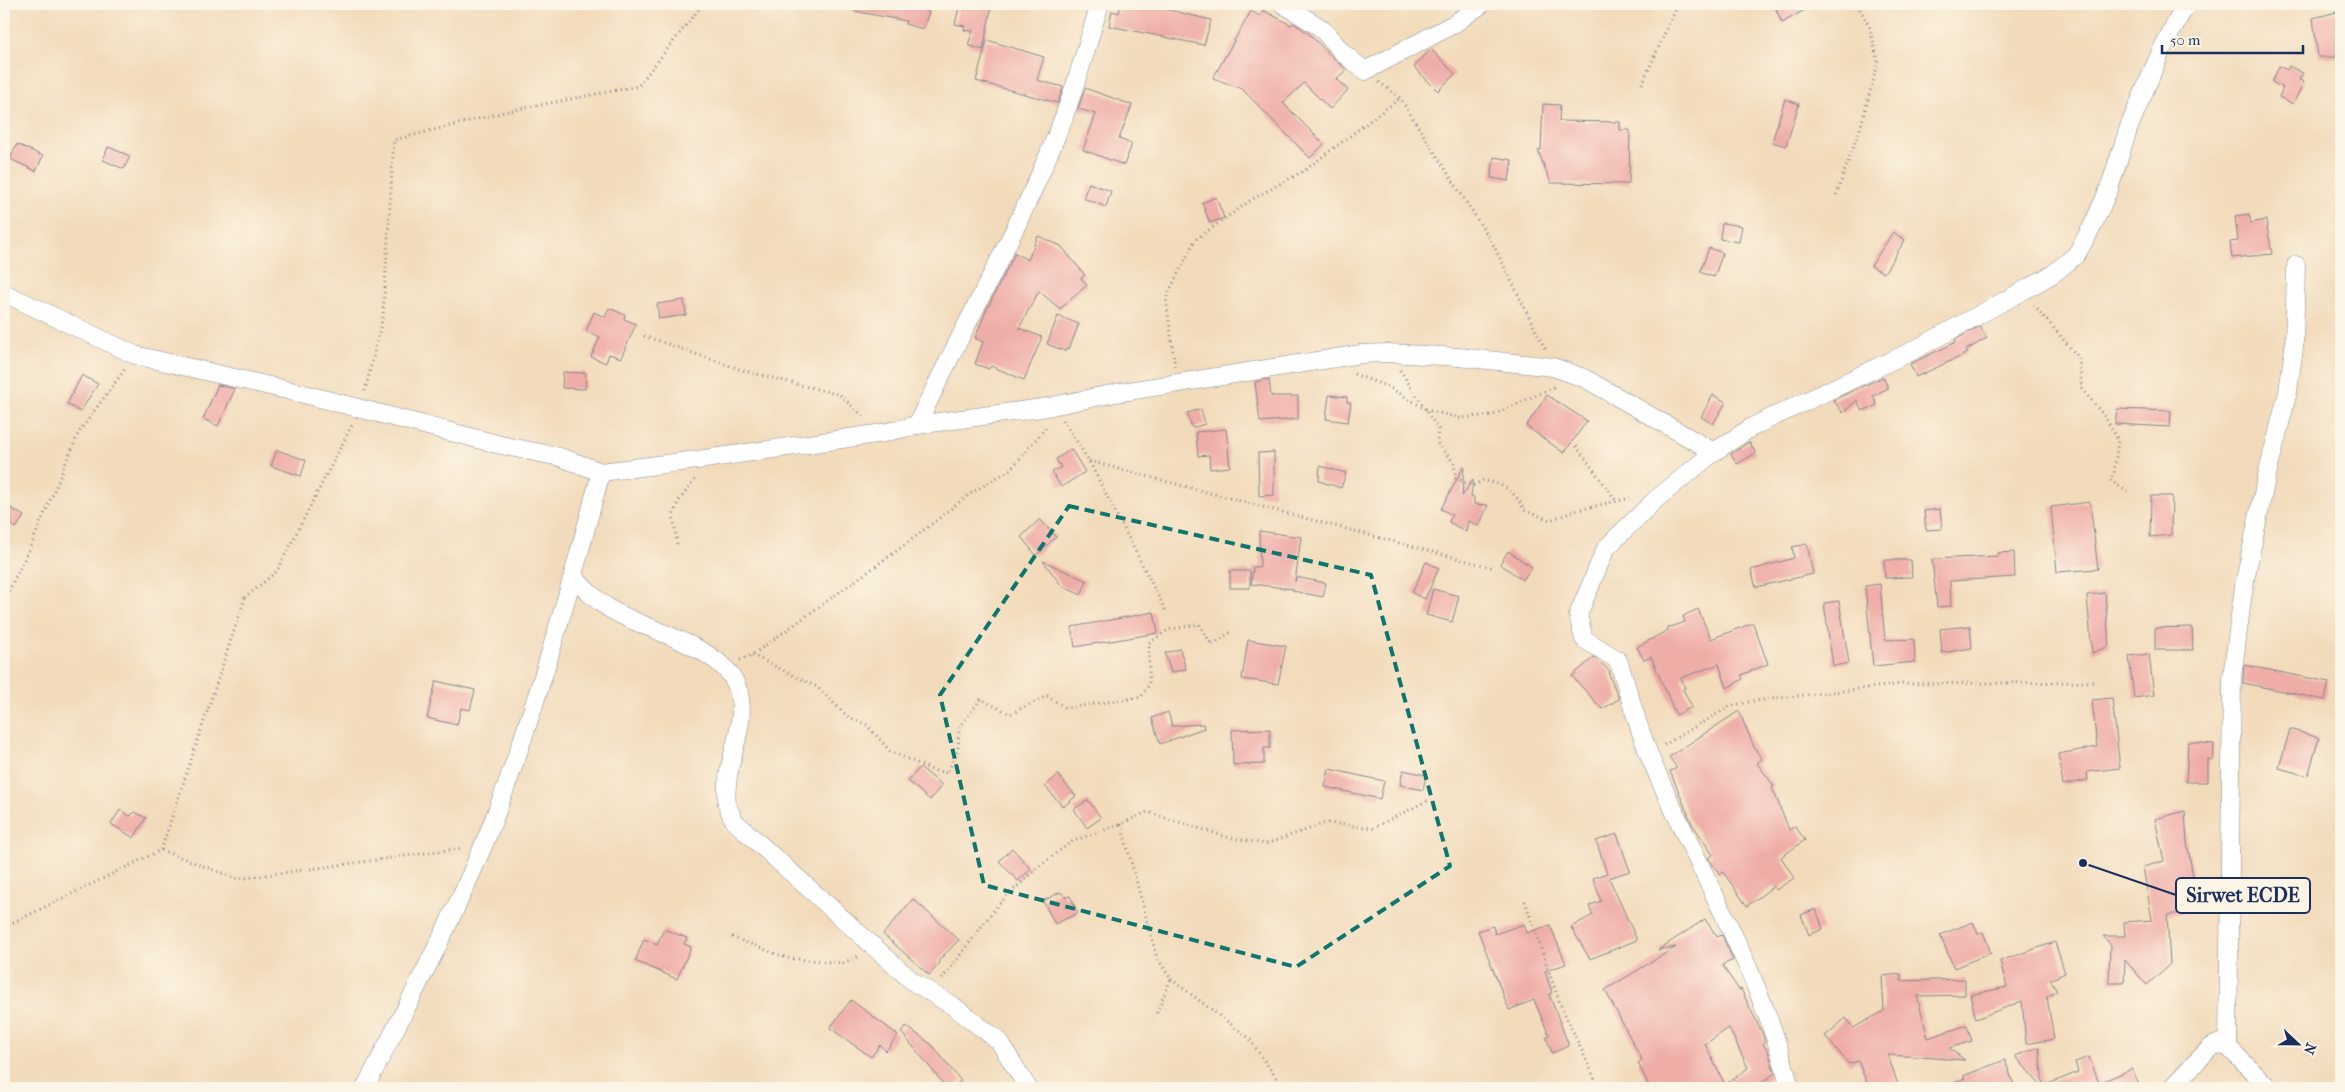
<svg xmlns="http://www.w3.org/2000/svg" width="2345" height="1092" font-family="'IM FELL French Canon',serif">
<style>
.building{fill:#efada8;fill-rule:evenodd}
.lines{fill:none;stroke-linecap:round;stroke-linejoin:round}
.street-casing{stroke:#86858c;stroke-width:19}
.path{stroke:#86858c;stroke-width:3;stroke-dasharray:1 4;stroke-linecap:butt}
.street{stroke:#fff;stroke-width:18}
.marked{fill:none;stroke:#0f766e;stroke-width:4;stroke-dasharray:10 6;stroke-linejoin:round}
.leader{fill:none;stroke:#1b2f5e;stroke-width:2}
.callout-dot{fill:#1b2f5e;stroke:#fcf5e5;stroke-width:2}
.callout{fill:#fcf5e5;stroke:#1b2f5e;stroke-width:2}
.callout-label{font-size:20px;text-anchor:middle;font-weight:bold;fill:#1b2f5e}
</style>
<rect width="100%" height="100%" fill="#fcf5e5"/>
<filter id="ink" filterUnits="userSpaceOnUse"><feTurbulence type="fractalNoise" baseFrequency=".02" numOctaves="2"/><feDisplacementMap in="SourceGraphic" scale="10" xChannelSelector="R" yChannelSelector="G"/><feConvolveMatrix kernelMatrix="1 2 1 2 8 2 1 2 1" color-interpolation-filters="sRGB"/></filter>
<filter id="wash" filterUnits="userSpaceOnUse"><feTurbulence type="fractalNoise" baseFrequency=".0096" numOctaves="4" result="noise"/><feDisplacementMap in="SourceGraphic" scale="20" xChannelSelector="R" yChannelSelector="G"/><feGaussianBlur stdDeviation="1.12" result="paint"/><feColorMatrix in="noise" values="0 0 0 0 0 0 0 0 0 0 0 0 0 0 0 0 0 1.4 0 .05"/><feComposite in="paint" operator="in"/></filter>
<g filter="url(#wash)">
<rect width="100%" height="100%" fill="#f2dbbb"/>
<g id="blocks">
<g class="building">
<polygon points="855,4 903,4 929,12 923,29 905,24 906,21 854,11"/>
<polygon points="960,4 992,4 983,50 968,45 973,31 964,30 965,26 955,24"/>
<polygon points="1121,4 1167,4 1165,9 1211,20 1204,45 1109,26 1112,11 1119,13"/>
<polygon points="1788,4 1815,4 1782,23 1776,9"/>
<polygon points="1263,10 1291,25 1293,23 1308,33 1346,70 1336,79 1348,90 1330,109 1304,83 1283,103 1324,144 1310,158 1242,89 1213,78 1251,11 1260,16"/>
<polygon points="2341,11 2341,57 2318,57 2313,18"/>
<polygon points="987,40 1044,57 1037,80 1063,87 1058,103 976,81"/>
<polygon points="1431,49 1455,74 1438,91 1414,67"/>
<polygon points="2279,66 2287,70 2289,66 2303,73 2299,80 2304,82 2293,104 2279,97 2283,88 2272,82"/>
<polygon points="1085,88 1132,105 1119,139 1132,144 1124,165 1083,150 1096,114 1078,109"/>
<polygon points="1785,99 1799,104 1786,146 1772,142"/>
<polygon points="1543,104 1560,105 1559,121 1620,122 1620,130 1630,130 1629,184 1551,183 1538,151 1541,150"/>
<polygon points="17,144 43,156 36,171 10,159"/>
<polygon points="108,147 130,156 124,169 103,160"/>
<polygon points="1494,157 1512,160 1509,181 1491,178"/>
<polygon points="1089,183 1111,191 1106,207 1083,198"/>
<polygon points="1216,197 1224,218 1210,223 1202,203"/>
<polygon points="2249,214 2251,223 2266,220 2272,254 2232,258 2230,242 2238,241 2235,216"/>
<polygon points="1722,223 1742,226 1739,242 1720,239"/>
<polygon points="1893,232 1905,240 1884,273 1871,266"/>
<polygon points="1038,236 1061,246 1085,275 1081,278 1087,285 1060,309 1039,291 1019,328 1042,337 1024,380 991,366 989,369 975,364 983,342 975,338 986,311 1015,253 1028,260"/>
<polygon points="1709,248 1723,253 1714,277 1700,272"/>
<polygon points="684,300 686,315 659,319 657,304"/>
<polygon points="609,308 625,315 624,319 636,324 621,358 609,354 606,363 591,357 600,337 586,331 594,312 605,317"/>
<polygon points="1058,316 1079,324 1069,349 1067,348 1065,351 1047,344"/>
<polygon points="1980,326 1987,338 1966,350 1968,353 1916,377 1910,364 1956,342 1955,340"/>
<polygon points="563,372 586,373 585,389 562,388"/>
<polygon points="82,375 98,384 80,412 67,404"/>
<polygon points="1883,377 1888,388 1873,396 1877,405 1862,411 1857,400 1843,413 1833,400"/>
<polygon points="1269,379 1271,396 1298,396 1298,419 1260,422 1255,382"/>
<polygon points="218,385 235,389 218,426 203,419"/>
<polygon points="1329,395 1347,397 1347,402 1351,403 1348,422 1326,419"/>
<polygon points="1547,395 1587,421 1564,453 1526,426"/>
<polygon points="1713,395 1726,402 1713,424 1701,417"/>
<polygon points="1201,409 1205,424 1192,428 1187,413"/>
<polygon points="2117,409 2171,411 2170,427 2115,424"/>
<polygon points="1226,429 1230,467 1210,469 1209,455 1198,456 1196,432"/>
<polygon points="1749,442 1756,453 1737,464 1731,454"/>
<polygon points="1071,449 1085,472 1061,487 1052,472 1061,467 1056,459"/>
<polygon points="277,450 306,460 301,476 271,466"/>
<polygon points="1274,452 1274,495 1259,496 1258,453"/>
<polygon points="1320,466 1346,473 1341,488 1319,481"/>
<polygon points="1464,466 1462,496 1473,480 1471,496 1474,497 1474,504 1488,505 1479,526 1468,521 1466,532 1449,522 1452,515 1441,509"/>
<polygon points="2151,496 2172,496 2171,535 2150,537"/>
<polygon points="2090,502 2098,569 2057,572 2051,507"/>
<polygon points="4,504 24,516 16,528 4,521"/>
<polygon points="1940,509 1942,529 1926,530 1924,511"/>
<polygon points="1040,519 1056,537 1036,555 1021,537"/>
<polygon points="1259,531 1301,537 1295,582 1296,577 1326,583 1323,597 1293,591 1293,589 1251,584 1253,567 1260,567"/>
<polygon points="1807,544 1813,574 1756,587 1751,570 1794,558 1792,547"/>
<polygon points="1508,551 1532,567 1523,580 1500,564"/>
<polygon points="2014,552 2015,577 1950,581 1951,606 1937,607 1932,559 1998,556 1998,553"/>
<polygon points="1884,560 1911,560 1912,577 1885,578"/>
<polygon points="1043,561 1087,581 1081,595 1062,586"/>
<polygon points="1426,562 1439,568 1425,599 1412,593"/>
<rect x="1230" y="571" width="20" height="17"/>
<polygon points="1880,584 1885,640 1914,639 1915,662 1873,666 1865,586"/>
<polygon points="1433,589 1459,596 1452,622 1426,615"/>
<polygon points="2105,593 2109,646 2092,653 2087,595"/>
<polygon points="1839,601 1849,663 1833,666 1824,603"/>
<polygon points="1698,609 1711,639 1753,623 1768,664 1741,675 1743,679 1727,688 1719,664 1681,678 1685,688 1683,689 1692,707 1676,715 1651,657 1644,660 1637,647 1668,630 1668,628 1685,622 1683,616"/>
<polygon points="1154,612 1158,633 1075,647 1072,627"/>
<polygon points="1970,626 1972,648 1942,653 1940,629"/>
<polygon points="2192,627 2193,650 2155,650 2155,628"/>
<polygon points="1248,640 1286,646 1278,684 1242,679"/>
<polygon points="1180,649 1186,669 1171,673 1165,653"/>
<polygon points="2149,654 2154,695 2134,698 2129,656"/>
<polygon points="1594,657 1610,671 1609,674 1619,699 1602,709 1572,676"/>
<polygon points="2244,665 2329,682 2325,700 2243,683"/>
<polygon points="436,681 475,690 470,710 461,708 457,725 427,718"/>
<polygon points="2112,698 2120,768 2087,772 2088,780 2063,785 2058,754 2097,747 2092,700"/>
<polygon points="1739,711 1754,747 1762,759 1757,763 1774,786 1772,787 1789,830 1795,826 1805,840 1781,857 1794,878 1776,890 1774,886 1747,906 1723,872 1720,874 1708,858 1713,855 1692,824 1670,771 1677,768 1669,757"/>
<polygon points="1168,712 1172,726 1203,724 1204,728 1160,744 1152,718"/>
<polygon points="1270,729 1270,748 1264,748 1264,764 1233,765 1232,730"/>
<polygon points="2290,729 2319,738 2308,776 2279,768"/>
<polygon points="2188,742 2214,744 2213,760 2208,759 2208,782 2186,782"/>
<polygon points="920,767 942,785 930,800 908,781"/>
<polygon points="1329,769 1384,781 1380,799 1325,787"/>
<polygon points="1403,770 1426,775 1423,790 1400,785"/>
<polygon points="1058,775 1076,796 1063,807 1045,786"/>
<polygon points="1088,800 1101,818 1087,828 1074,809"/>
<polygon points="120,810 130,816 135,812 146,818 134,838 111,824"/>
<polygon points="2185,811 2187,842 2196,894 2203,893 2205,910 2167,915 2170,964 2147,985 2125,960 2124,983 2109,983 2110,944 2103,936 2125,936 2124,922 2152,920 2143,867 2164,861 2155,819"/>
<polygon points="1617,834 1630,871 1609,878 1637,940 1590,959 1571,927 1593,915 1589,906 1601,901 1593,878 1607,873 1596,841"/>
<polygon points="1012,848 1031,869 1018,881 999,861"/>
<polygon points="1060,892 1066,897 1070,896 1078,913 1055,924 1043,901"/>
<polygon points="913,899 959,940 938,961 940,963 929,975 883,934"/>
<polygon points="1816,909 1823,929 1809,935 1801,915"/>
<path d="M1705,919L1717,937L1722,935L1733,960L1722,965L1739,990L1741,989L1762,1033L1765,1042L1763,1044L1768,1051L1775,1073L1755,1088H1650L1638,1063L1642,1060L1605,990L1676,947L1658,950ZM1729,1028L1748,1068L1725,1085L1705,1044Z"/>
<polygon points="1973,922 1978,934 1983,932 1991,953 1954,968 1940,935"/>
<polygon points="1524,924 1527,933 1550,925 1566,964 1545,971 1552,993 1549,994 1569,1046 1552,1053 1546,1037 1549,1035 1534,1000 1509,1010 1478,931 1493,926 1495,934"/>
<polygon points="664,929 687,938 684,944 691,947 677,979 635,961 644,939 657,945"/>
<polygon points="2055,942 2065,973 2050,980 2057,991 2047,997 2054,1039 2026,1044 2022,1001 1976,1019 1970,995 2007,987 2000,961"/>
<polygon points="1901,974 1901,981 1965,979 1965,995 1917,996 1928,1038 1967,1025 1972,1041 1949,1048 1965,1060 1888,1055 1899,1088 1869,1088 1858,1061 1849,1064 1825,1036 1846,1018 1853,1028 1884,1011 1882,976"/>
<polygon points="851,1000 898,1035 886,1051 880,1045 871,1057 830,1028"/>
<polygon points="906,1026 932,1045 961,1081 951,1088 947,1088 901,1032"/>
<polygon points="2039,1047 2043,1086 2078,1072 2075,1062 2089,1057 2099,1083 2132,1069 2141,1088 2039,1088 2041,1086 2015,1056"/>
<polygon points="2005,1060 2015,1088 1943,1088 1965,1078 1963,1076"/>
</g>
</g>
</g>
<g filter="url(#ink)">
<use href="#blocks" fill-opacity="0" stroke="#86858c" stroke-width="1"/>
<g class="lines">
<g class="street-casing">
<g id="street">
<polyline points="1283,4 1321,28 1343,53 1365,71 1454,24 1482,4"/>
<polyline points="4,293 135,355 304,394 501,445 560,457 601,472"/>
<path d="M917,425C963,327 1017,234 1057,134C1075,92 1086,47 1100,4"/>
<path d="M573,576C584,588 595,600 610,609C644,630 724,647 737,687C751,725 722,765 727,804C728,809 732,816 734,821L912,981L953,1006L999,1041L1028,1088"/>
<polyline points="2228,1047 2232,677 2244,585 2266,479 2288,392 2294,348 2296,265"/>
<path d="M365,1088C410,1000 458,911 494,819C537,706 570,589 601,472L705,459L883,433L917,425L1042,408L1116,393L1361,354L1388,353L1459,357L1553,367L1584,378L1714,452"/>
<path d="M1790,1088C1761,971 1696,867 1650,757C1637,726 1629,692 1618,660L1584,639L1578,615L1606,548L1655,500L1714,452L1752,427L1914,350L2021,292L2053,274L2076,255L2092,227L2109,189L2129,127L2162,49L2186,4"/>
<polyline points="2171,1088 2210,1048 2217,1044 2228,1047 2269,1088"/>
</g>
</g>
<g class="path">
<polyline points="1379,82 1400,98 1493,244 1545,349"/>
<polyline points="1642,84 1678,4"/>
<polyline points="1836,195 1860,129 1878,63 1870,28 1857,4"/>
<polyline points="2034,305 2079,358 2082,389 2105,417 2118,440 2114,473 2110,480 2127,492"/>
<polyline points="644,336 745,371 840,395 865,418"/>
<polyline points="1175,366 1166,298 1195,240 1251,200 1305,170 1400,98"/>
<path d="M1400,370L1438,429L1437,443L1454,463L1456,478L1473,486L1483,480C1505,485 1513,489 1524,510L1550,520L1578,510L1630,498"/>
<polyline points="1354,374 1389,387 1427,410 1460,418 1493,415 1554,387"/>
<polyline points="365,391 383,316 394,140 509,111 638,86 703,4"/>
<polyline points="1063,420 1089,461 1167,613"/>
<polyline points="1576,446 1617,502"/>
<polyline points="1089,461 1494,568"/>
<polyline points="677,544 673,516 678,502 695,479"/>
<polyline points="4,600 30,548 79,432 125,369"/>
<polyline points="752,655 817,687 847,716 867,725 890,751 932,770 947,773 958,751 959,728 981,699 1010,714 1047,696 1066,708 1141,697 1149,685 1149,643 1168,630 1199,624 1212,645 1232,631"/>
<polyline points="740,660 752,655 902,547 970,494 1011,469 1048,425"/>
<polyline points="1664,745 1730,706 1753,701 1903,684 2093,682"/>
<polyline points="1121,824 1157,958 1171,979 1155,1017"/>
<polyline points="161,850 245,598 277,571 352,425"/>
<polyline points="1525,901 1559,1001 1599,1088"/>
<polyline points="4,927 161,850 238,879 463,848"/>
<polyline points="732,937 787,958 843,963 859,956"/>
<polyline points="942,979 997,906 1032,872 1071,842 1121,824 1147,812 1227,837 1266,844 1326,823 1373,828 1429,800"/>
<polyline points="1171,979 1249,1038 1283,1088"/>
</g>
<use href="#street" class="street"/>
</g>
</g>
<path class="marked" d="M1069,506L1371,575L1450,866L1296,967L984,885L940,695Z"/>
<path class="leader" d="M2083 863L2176 895"/>
<circle class="callout-dot" cx="2083" cy="863" r="5"/>
<rect class="callout" x="2176" y="878" width="134" height="35" rx="5"/>
<g class="callout-label">
<text x="2243" y="902">Sirwet ECDE</text>
</g>
<rect width="2345" height="1092" fill="none" stroke="#fcf5e5" stroke-width="20"/>
<g transform="translate(2298 1044) rotate(112)" stroke="#fcf5e5" stroke-width="4" paint-order="stroke">
<path d="M0-4L9 19L0 12L-9 19Z" fill="#1b2f5e"/>
<text y="-8" font-size="14" font-weight="bold" text-anchor="middle" fill="#1b2f5e">N</text>
</g>
<path d="M2162 45v8h141v-8" fill="none" stroke="#1b2f5e" stroke-width="2.5"/>
<text x="2170" y="45" font-size="15" fill="#1b2f5e" stroke="#fcf5e5" stroke-width="4" paint-order="stroke">50 m</text>
</svg>
